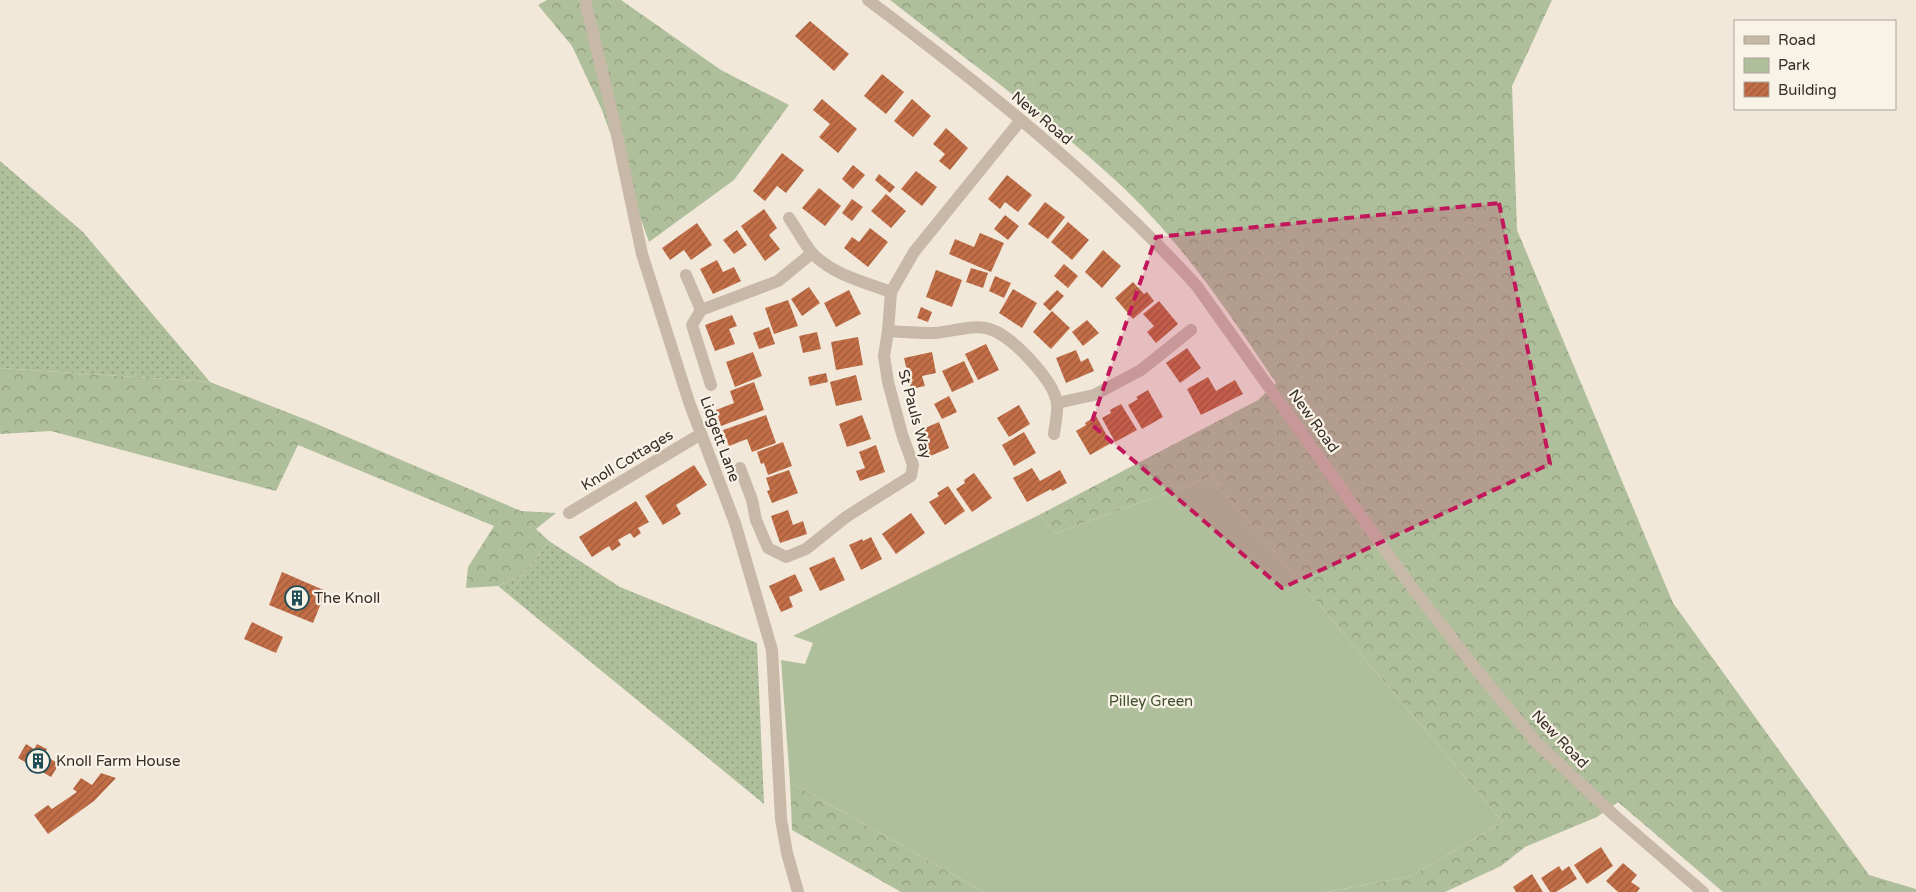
<svg xmlns="http://www.w3.org/2000/svg" width="1916" height="892" font-family="'Varela Round',sans-serif">
<style>
.grass{fill:url(#grass-dots)}
.forest{fill:url(#forest-crowns)}
.park{fill:#b0bf9b}
.building{fill:url(#building-hatch)}
.lines{fill:none;stroke-linecap:round;stroke-linejoin:round}
.minor{stroke:#c8b8a7;stroke-width:12}
.marked{fill:#c2185b;fill-opacity:0.2;stroke:#c2185b;stroke-width:4;stroke-dasharray:10 6;stroke-linejoin:round}
.labels{text-anchor:middle;dominant-baseline:central;stroke-width:4.5;stroke-linejoin:round;paint-order:stroke}
.street-label{font-size:15px;fill:#352d27;stroke:#f9f2e7}
.poi-label{font-size:15px;fill:#352d27;stroke:#f9f2e7;text-anchor:start}
.park-label{font-size:15px;fill:#41522c;stroke:#f9f2e7}
</style>
<defs>
<pattern id="grass-dots" width="8" height="8" patternUnits="userSpaceOnUse" patternTransform="scale(1.25)"><rect width="8" height="8" fill="#b0bf9b"/><path d="M2 2h.1M6 6h.1" fill="none" stroke="#909c7e" stroke-width="1.8" stroke-linecap="round"/></pattern>
<pattern id="forest-crowns" width="20" height="18" patternUnits="userSpaceOnUse" patternTransform="scale(1.25)"><rect width="20" height="18" fill="#b0bf9b"/><path d="M2 6a3 3 0 1 1 6 0M12 15a3 3 0 1 1 6 0" fill="none" stroke="#909c7e"/></pattern>
<pattern id="building-hatch" width="6" height="6" patternUnits="userSpaceOnUse" patternTransform="scale(1.25)"><rect width="6" height="6" fill="#c26e47"/><path d="M-1 1l2-2M0 6l6-6M5 7l2-2" fill="none" stroke="#9e5b3b"/></pattern>
</defs>
<rect width="100%" height="100%" fill="#f1e8da"/>
<g class="grass">
<polygon points="0,161 83,232 210,382 0,368"/>
<polygon points="549,541 620,587 757,643 764,804 498,586 523,575"/>
</g>
<g class="forest">
<polygon points="547,0 621,0 721,70 789,105 734,180 649,242 602,110 572,46 538,5"/>
<path d="M890,0H1552L1512,86L1517,230L1673,603L1869,875L1916,889V892H1723L1618,802L1597,817L1525,847L1501,866L1445,892H1327L1411,876L1503,822L1211,477L1056,533L1039,515L1258,400L1276,383C1227,310 1180,239 1114,179C1044,115 965,59 890,0Z"/>
<polygon points="0,368 210,382 312,422 521,511 556,513 536,529 549,541 523,575 498,586 466,588 468,567 494,526 298,445 276,491 51,431 0,434"/>
<polygon points="790,782 984,892 901,892 792,830"/>
</g>
<polygon class="park" points="1211,477 1503,822 1411,876 1327,892 984,892 790,782 781,660 805,664 813,643 793,636 1039,515 1056,533"/>
<g class="building">
<polygon points="810,21 849,54 834,71 795,36"/>
<polygon points="882,74 904,92 886,114 864,96"/>
<polygon points="822,99 857,129 838,153 819,137 830,124 813,110"/>
<polygon points="912,99 931,116 913,137 894,121"/>
<polygon points="946,128 968,148 950,170 939,161 945,154 933,144"/>
<polygon points="782,153 804,170 786,193 777,186 765,201 753,191"/>
<polygon points="853,165 865,175 853,189 842,179"/>
<polygon points="916,171 937,187 922,206 901,189"/>
<polygon points="879,174 895,187 890,193 875,180"/>
<polygon points="1007,175 1032,195 1018,212 1005,202 1000,209 988,199"/>
<polygon points="819,188 841,206 825,226 802,208"/>
<polygon points="886,194 906,211 891,228 871,211"/>
<polygon points="852,199 863,207 852,221 842,213"/>
<polygon points="1045,202 1065,217 1048,239 1028,224"/>
<polygon points="764,209 777,228 769,235 780,249 765,261 741,226"/>
<polygon points="1005,215 1019,226 1008,240 994,229"/>
<polygon points="1068,222 1089,240 1072,260 1051,242"/>
<polygon points="697,223 712,245 691,260 684,250 670,260 662,248"/>
<polygon points="870,228 888,242 868,267 844,248 852,237 859,242"/>
<polygon points="737,230 747,245 734,254 723,240"/>
<polygon points="980,233 1004,243 991,272 949,254 955,239 974,247"/>
<polygon points="1103,250 1121,266 1102,288 1085,272"/>
<polygon points="717,260 723,272 734,267 741,281 713,294 700,269"/>
<polygon points="1064,264 1078,276 1068,288 1054,276"/>
<polygon points="971,268 988,273 983,288 966,282"/>
<polygon points="936,270 962,280 952,307 926,297"/>
<polygon points="995,276 1011,283 1004,298 989,291"/>
<polygon points="1133,282 1144,294 1147,292 1154,301 1133,319 1115,298"/>
<polygon points="809,287 820,303 802,316 791,299"/>
<polygon points="1013,289 1037,303 1022,328 999,313"/>
<polygon points="849,290 861,314 836,327 824,303"/>
<polygon points="1057,290 1064,296 1050,311 1043,304"/>
<polygon points="788,300 798,326 774,334 765,308"/>
<polygon points="1159,301 1178,324 1156,343 1147,332 1154,326 1143,314"/>
<polygon points="921,307 932,312 928,322 917,318"/>
<polygon points="1052,311 1070,328 1051,349 1033,332"/>
<polygon points="732,315 737,326 729,329 735,344 715,351 705,325"/>
<polygon points="1087,320 1099,333 1083,346 1072,332"/>
<polygon points="769,327 775,344 759,349 753,333"/>
<polygon points="817,332 821,349 803,353 799,336"/>
<polygon points="858,337 863,365 836,370 831,342"/>
<polygon points="986,344 999,370 978,380 965,354"/>
<polygon points="1187,348 1201,368 1180,383 1166,363"/>
<polygon points="1076,350 1081,362 1088,358 1094,371 1066,383 1056,358"/>
<polygon points="753,352 762,376 735,387 726,362"/>
<polygon points="932,352 936,373 922,376 925,386 911,389 904,358"/>
<polygon points="964,361 974,382 952,392 942,371"/>
<polygon points="826,373 828,382 810,386 808,377"/>
<polygon points="856,375 862,400 836,406 830,382"/>
<polygon points="1208,377 1216,391 1235,380 1243,394 1201,415 1187,389"/>
<polygon points="754,382 764,410 721,426 716,410 734,403 730,391"/>
<polygon points="1148,390 1163,417 1142,429 1128,405 1138,399 1136,397"/>
<polygon points="949,396 957,412 942,419 934,404"/>
<polygon points="1121,404 1137,430 1115,442 1102,418 1111,413 1110,410"/>
<polygon points="1019,405 1030,424 1009,437 997,418"/>
<polygon points="766,415 776,443 752,452 747,439 729,446 723,430"/>
<polygon points="862,415 871,439 847,447 839,424"/>
<polygon points="1096,416 1111,443 1090,455 1076,431 1086,425 1085,423"/>
<polygon points="939,422 949,448 928,457 918,431"/>
<polygon points="1024,432 1036,453 1014,466 1002,445"/>
<polygon points="783,442 792,466 768,475 764,463 761,464 757,452"/>
<polygon points="876,445 885,472 860,481 856,471 865,468 859,452"/>
<polygon points="694,465 707,485 676,505 681,514 663,525 645,496"/>
<polygon points="1032,468 1040,481 1060,470 1067,483 1052,491 1051,489 1027,502 1013,478"/>
<polygon points="789,470 798,493 772,503 767,491 770,490 766,478"/>
<polygon points="974,473 992,498 972,512 956,489 965,483 964,480"/>
<polygon points="948,486 965,511 945,525 929,502 939,496 937,493"/>
<polygon points="636,501 649,522 638,528 641,533 634,538 630,533 618,540 621,545 612,551 609,546 592,557 579,537"/>
<polygon points="788,510 793,525 803,521 807,534 780,543 771,516"/>
<polygon points="911,513 925,533 896,554 882,534"/>
<polygon points="871,537 882,559 861,570 849,545 862,539 863,541"/>
<polygon points="834,557 845,580 820,591 809,568"/>
<polygon points="282,572 326,591 313,623 269,605"/>
<polygon points="795,574 803,591 789,597 793,607 781,612 769,586"/>
<polygon points="252,622 283,637 276,653 244,639"/>
<polygon points="26,744 34,749 37,744 47,749 44,755 59,764 51,777 18,758"/>
<polygon points="101,773 116,778 94,801 48,834 34,815 48,805 52,809 77,792 73,789 81,778 92,785"/>
<polygon points="1601,847 1613,866 1587,884 1574,865"/>
<polygon points="1623,863 1637,875 1631,882 1640,888 1637,892 1618,892 1606,881"/>
<polygon points="1559,866 1562,871 1569,866 1577,879 1556,892 1550,892 1541,878"/>
<polygon points="1532,874 1543,892 1516,892 1513,887"/>
</g>
<g class="lines">
<g class="minor">
<polyline points="585,0 614,121 642,254 689,402 735,523 772,650 781,819 787,853 798,892"/>
<path d="M868,0C983,86 1098,178 1196,285L1411,586L1476,669L1536,742L1615,816L1703,892"/>
<path d="M789,218C797,229 804,244 813,254C834,275 864,282 891,292"/>
<polyline points="686,275 701,310 778,281 812,253"/>
<polyline points="701,310 692,325 711,385"/>
<path d="M888,331C904,332 919,333 935,333C952,332 975,323 992,330C1013,337 1054,381 1057,403C1058,413 1055,425 1054,434"/>
<polyline points="1057,403 1094,395 1141,370 1191,330"/>
<polyline points="740,468 752,500 756,520 768,548 786,557 806,549 846,517 911,476 913,465 902,434 888,382 884,356 888,331 891,292 914,252 1020,121"/>
<polyline points="569,513 701,434"/>
</g>
</g>
<path class="marked" d="M1499,203L1550,464L1282,588L1091,424L1156,237Z"/>
<defs>
<g id="building-ring" transform="scale(1.25)"><circle r="9.5" fill="#f9f2e7" stroke="#1e4d55" stroke-width="1.5"/><path d="M-4-6H4V6H1V3H-1V6H-4ZM-2.5-4.3h1.7v1.8h-1.7ZM.8-4.3h1.7v1.8H.8ZM-2.5-1h1.7V.8h-1.7ZM.8-1h1.7V.8H.8Z" fill="#1e4d55"/></g>
</defs>
<g fill-rule="evenodd">
<use href="#building-ring" x="297" y="598"/>
<use href="#building-ring" x="38" y="761"/>
</g>
<g class="labels">
<g class="street-label">
<text transform="translate(1042 118) rotate(40)">New Road</text>
<text transform="translate(915 414) rotate(75)">St Pauls Way</text>
<text transform="translate(1314 421) rotate(54)">New Road</text>
<text transform="translate(720 439) rotate(70)">Lidgett Lane</text>
<text transform="translate(627 460) rotate(-31)">Knoll Cottages</text>
<text transform="translate(1560 739) rotate(46)">New Road</text>
</g>
<g class="poi-label">
<text x="314" y="598">The Knoll</text>
<text x="56" y="761">Knoll Farm House</text>
</g>
<g class="park-label">
<text x="1151" y="701">Pilley Green</text>
</g>
</g>
<rect x="1734" y="20" width="162" height="90" fill="#f9f2e7" stroke="#aba39a"/>
<rect x="1744" y="36" width="25" height="8" fill="#c8b8a7" stroke="#aba39a"/>
<text x="1778" y="45" font-size="15" fill="#352d27">Road</text>
<rect x="1744" y="58" width="25" height="15" fill="#b0bf9b" stroke="#aba39a"/>
<text x="1778" y="70" font-size="15" fill="#352d27">Park</text>
<rect x="1744" y="82" width="25" height="15" fill="url(#building-hatch)" stroke="#aba39a"/>
<text x="1778" y="95" font-size="15" fill="#352d27">Building</text>
</svg>
